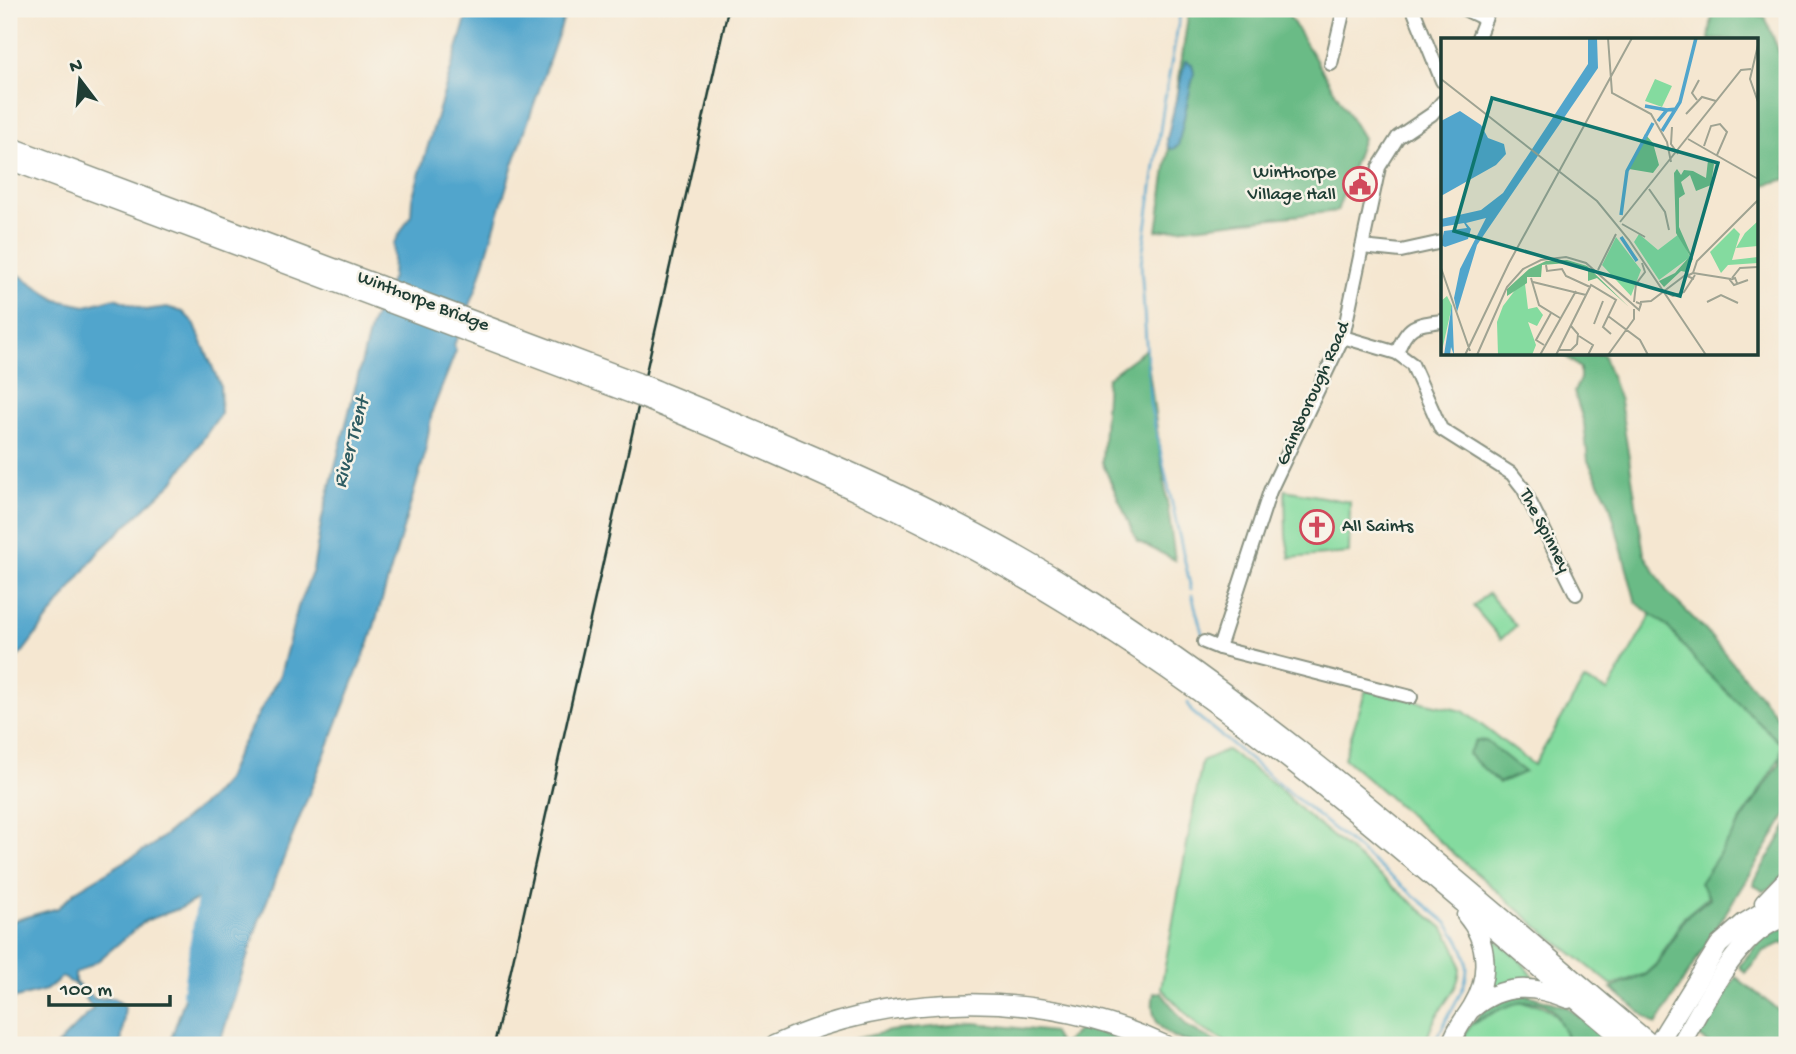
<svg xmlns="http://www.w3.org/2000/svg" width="1796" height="1054" font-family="'Gochi Hand',sans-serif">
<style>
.green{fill:#84db9f;stroke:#528c6a;stroke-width:2}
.forest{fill:#6bbb86;stroke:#457c5d;stroke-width:2}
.water{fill:#51a5cc;stroke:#387180;stroke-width:2}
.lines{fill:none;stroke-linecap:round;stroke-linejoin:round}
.stream{stroke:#51a5cc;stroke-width:2.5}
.river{stroke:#51a5cc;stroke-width:14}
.minor-casing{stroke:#8a9282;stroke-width:16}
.highway-casing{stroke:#8a9282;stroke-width:21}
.minor{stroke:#fff;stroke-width:12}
.highway{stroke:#fff;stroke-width:18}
.rail{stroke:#1f3d34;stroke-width:2.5}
.highway-bridge-casing{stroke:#8a9282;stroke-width:21;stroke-linecap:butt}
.highway-bridge{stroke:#fff;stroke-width:18}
.labels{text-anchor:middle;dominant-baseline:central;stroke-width:5;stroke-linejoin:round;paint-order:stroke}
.poi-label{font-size:19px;fill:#1f3d34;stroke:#f7f3e8;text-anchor:end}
.street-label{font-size:19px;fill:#1f3d34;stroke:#f7f3e8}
.water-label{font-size:21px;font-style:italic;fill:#2e5c62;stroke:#f7f3e8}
.inset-river{fill:none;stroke:#51a5cc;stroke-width:3.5}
.inset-road{fill:none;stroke:#9fa392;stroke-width:2}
.view{fill:#0f766e;fill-opacity:0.15;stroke:#0f766e;stroke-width:3.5}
.inset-edge{fill:none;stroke:#1f3d34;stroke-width:3.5}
</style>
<rect width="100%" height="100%" fill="#f7f3e8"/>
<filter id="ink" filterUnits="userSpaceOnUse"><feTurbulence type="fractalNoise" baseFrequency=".0143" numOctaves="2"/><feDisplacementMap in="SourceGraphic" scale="14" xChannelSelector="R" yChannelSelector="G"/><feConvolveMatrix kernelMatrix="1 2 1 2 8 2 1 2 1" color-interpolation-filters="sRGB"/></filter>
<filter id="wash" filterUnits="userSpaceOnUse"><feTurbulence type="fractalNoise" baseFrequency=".00686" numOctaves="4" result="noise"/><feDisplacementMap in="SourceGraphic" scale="28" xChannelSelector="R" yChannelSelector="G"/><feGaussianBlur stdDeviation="1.57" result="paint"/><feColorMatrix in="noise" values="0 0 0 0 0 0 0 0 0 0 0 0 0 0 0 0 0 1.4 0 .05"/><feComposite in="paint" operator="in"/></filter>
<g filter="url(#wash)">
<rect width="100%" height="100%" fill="#f5e7d1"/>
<g class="green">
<polygon points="1285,490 1350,502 1349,553 1290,558 1286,536"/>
<polygon points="1488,593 1516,626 1501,639 1473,606"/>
<polygon points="1658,603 1787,746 1711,869 1707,898 1684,917 1656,964 1645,974 1612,985 1536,925 1344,758 1366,690 1463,711 1534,765 1584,680 1608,691"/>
<path d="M1227,750L1277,786L1302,811L1444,929C1485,988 1435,993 1426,1045H1231L1199,1027L1161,988L1202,761Z"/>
<polygon points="1481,927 1518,958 1539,983 1482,997"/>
<path d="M1512,1003C1535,1002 1550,1004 1561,1024C1565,1032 1569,1036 1567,1045H1458L1470,1025Z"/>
</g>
<g class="forest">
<polygon points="1189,9 1285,9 1363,138 1337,211 1157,231"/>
<polygon points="1713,9 1765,17 1787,72 1787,179 1756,187 1756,40 1709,40"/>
<polygon points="1146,349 1175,560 1137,541 1102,462 1107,378"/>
<polygon points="1563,354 1603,354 1620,401 1644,554 1668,593 1706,631 1787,728 1787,814 1656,1025 1611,988 1646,975 1658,964 1685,918 1710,898 1700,883 1780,763 1781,744 1703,669 1666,625 1636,603 1609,502 1588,461 1584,423 1574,392 1580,379 1580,368"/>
<polygon points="1476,740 1486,741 1525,772 1499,783 1468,754"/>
<polygon points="1787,826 1787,872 1770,888 1763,891 1754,885 1755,880"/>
<polygon points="1787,925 1787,945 1781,943 1764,951 1745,973 1739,966 1764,936"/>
<polygon points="1736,977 1782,1013 1787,1007 1787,1022 1772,1045 1710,1045 1698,1035"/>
<path d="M1161,992L1187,1026L1221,1045C1187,1045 1145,1037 1154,993Z"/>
<path d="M1518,992L1567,1007L1613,1045H1567C1569,1035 1562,1029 1559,1020C1543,982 1492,1012 1470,1025L1487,1007Z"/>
<polygon points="974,1023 1052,1032 1060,1045 829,1045 890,1031"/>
<polygon points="1083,1026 1139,1042 1146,1045 1062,1045"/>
</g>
<g class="water">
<polygon points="469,9 567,9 512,168 476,290 454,345 456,351 432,412 424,458 371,637 259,921 219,1045 169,1045 199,955 212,891 181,908 145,921 99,960 75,974 75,982 95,999 113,998 125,1006 121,1045 57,1045 93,1009 74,984 62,977 46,990 9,1000 9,926 15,920 58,908 77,890 154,844 209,799 226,780 237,753 280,675 298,607 313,570 322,518 371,325 392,277 394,243 411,215 412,199"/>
<polygon points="1185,61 1192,64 1194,72 1178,146 1173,149 1168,148 1167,139"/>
<polygon points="9,268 57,300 86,306 115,298 145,310 167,307 183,312 194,323 220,385 221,413 173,482 100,550 22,653 9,664"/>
</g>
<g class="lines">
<g class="stream">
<polyline points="1181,9 1164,103 1141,264 1150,404 1191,589"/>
<polyline points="1192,595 1203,636"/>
<path d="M1188,703L1191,711L1447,923C1490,977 1453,993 1435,1045"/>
</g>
<polyline class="river" points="189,993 208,875"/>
</g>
</g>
<g filter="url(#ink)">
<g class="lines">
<g class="minor-casing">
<g id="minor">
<polyline points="1413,9 1442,81"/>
<polyline points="1464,9 1485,19"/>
<polyline points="1477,40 1489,9"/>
<polyline points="1331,64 1344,9"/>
<polyline points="1362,247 1401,251 1442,242"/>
<polyline points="1343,337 1397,353 1412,364 1441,429 1512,474 1523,488 1576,594"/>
<path d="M1397,353C1407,325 1415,324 1442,321"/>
<polyline points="1204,642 1219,648 1270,491 1343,337 1379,167 1398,137 1432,114 1442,102"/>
<polyline points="1219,648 1411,697"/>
</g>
</g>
<g class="highway-casing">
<g id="highway">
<polyline points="9,146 637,382"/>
<polyline points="9,160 634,395"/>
<path d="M652,388C796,447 940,505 1072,588C1281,719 1463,887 1652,1045"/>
<path d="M649,401C790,460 929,520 1060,600C1267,724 1446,891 1630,1045"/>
<polyline points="1764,903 1787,879"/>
<path d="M1473,1008C1503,983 1534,985 1568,999"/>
<path d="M774,1045C895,990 1044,989 1165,1045"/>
<path d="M1451,1045C1455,1030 1464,1020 1472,1007C1490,977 1489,942 1466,915"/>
<polyline points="1657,1045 1719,945 1744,923 1787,897"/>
<path d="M1680,1045C1705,1004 1737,930 1787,917"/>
</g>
</g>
<use href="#minor" class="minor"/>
<use href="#highway" class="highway"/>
<polyline class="rail" points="494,1045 728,9"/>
<g class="highway-bridge-casing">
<g id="highway-bridge">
<polyline points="637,382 652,388"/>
<polyline points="634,395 649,401"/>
</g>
</g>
<use href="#highway-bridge" class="highway-bridge"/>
</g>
</g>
<defs>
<g id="civic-ring" transform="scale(1.75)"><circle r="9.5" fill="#f7f3e8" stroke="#d1495b" stroke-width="1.5"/><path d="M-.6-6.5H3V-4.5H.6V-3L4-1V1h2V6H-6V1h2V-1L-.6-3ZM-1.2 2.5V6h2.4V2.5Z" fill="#d1495b"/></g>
<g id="church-ring" transform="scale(1.75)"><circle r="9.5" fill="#f7f3e8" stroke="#d1495b" stroke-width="1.5"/><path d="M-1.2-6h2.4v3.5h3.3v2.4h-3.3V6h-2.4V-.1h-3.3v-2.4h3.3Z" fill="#d1495b"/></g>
</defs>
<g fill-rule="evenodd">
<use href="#civic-ring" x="1360" y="184"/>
<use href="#church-ring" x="1317" y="527"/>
</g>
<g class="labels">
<g class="poi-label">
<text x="1336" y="173">Winthorpe<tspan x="1336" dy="22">Village Hall</tspan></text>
<text x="1342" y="527" text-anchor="start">All Saints</text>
</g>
<g class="street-label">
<text transform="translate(423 302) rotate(21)">Winthorpe Bridge</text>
<text transform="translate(1314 394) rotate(-66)">Gainsborough Road</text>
<text transform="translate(1544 531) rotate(63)">The Spinney</text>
</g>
<g class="water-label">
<text transform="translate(353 443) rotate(-75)">River Trent</text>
</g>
</g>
<g transform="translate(1441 38)">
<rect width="317" height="317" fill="#f5e7d1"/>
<path d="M214,41L231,48L221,69L204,63ZM317,183V208L295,210L304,195ZM293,190L299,196L291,222L317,219V225L287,227L280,235L269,214ZM198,196L217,212L238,196L249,219L218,242L193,204ZM175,199L200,232L190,258L161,227ZM84,246L87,271L96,269L102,277L96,288L87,284L95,307L91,317H57L56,284L62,268L78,247ZM6,258L11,268L0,317V263Z" fill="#84db9f"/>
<path d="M204,96L212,105L218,127L212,135L188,131ZM267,122L273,126L270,147L255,153L249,137L240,144L244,156L238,160V189L252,221L245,234L240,233L223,249L218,243L234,235L249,218L235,195L233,135L236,131L240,137L243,132L252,133L265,140ZM126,222L146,228L188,269L156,240L147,243V232L127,225L101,227L100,239H86V245L66,258V251L88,231L105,223Z" fill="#6bbb86"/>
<path d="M147,0H156L157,30L36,207L16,274L13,260L19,231L45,180L25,185L30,191L27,201L4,209L0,207L3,193L26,190L23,185L0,189V181L40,172L62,155L147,26ZM19,73L40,87L47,100L63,106L65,116L55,127L0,158V83ZM11,266L13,317L10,309L9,317H3Z" fill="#51a5cc"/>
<path class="inset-river" d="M204,68L226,72M217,83L226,72L236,71M221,93L239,64L255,0M180,177L186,133L212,85M180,199L196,223"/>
<path class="inset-road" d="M167,0L171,55L210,76L226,104L230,124M317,7L309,41L317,64M0,41L156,163L188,202L265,317M256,62L251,55L258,42M245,76L261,59L275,63M231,89L230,106L237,116M247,101L317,141M263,108L270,88L279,86L286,94L276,117M208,151L224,174L228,192M179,184L300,32L310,31M181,186L204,199M105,227L106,233L121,231L125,238L149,249M0,230L29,313M157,232L175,196M252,235L290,241M90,240L98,267L119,280M291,240L299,230L317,229M253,241L246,238L252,235L256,223L317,162M92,244L145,257M296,245L294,240L289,242L293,247L307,242M224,254L232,258L243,254L254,237M193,264L195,246L204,234L201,225M199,264L210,263L247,235M266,264L280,257L297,265M167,278L199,302L207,317M153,286L162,263M138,298L152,307L147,317M103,307L95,302L110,275M117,312H130L136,306L137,296L130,288M24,317L68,225L191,0M36,317L66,249L82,231L100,222L125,219L145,225L198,272L200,266L195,264M99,317L135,253M115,317L150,247L175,262L162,289L170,296M167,317L193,281V271"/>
<path class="view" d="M51,60L277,125L239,258L13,193Z"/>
<rect width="317" height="317" class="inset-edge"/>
</g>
<rect width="1796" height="1054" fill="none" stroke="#f7f3e8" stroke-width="35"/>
<g transform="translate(80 80) rotate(344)" stroke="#f7f3e8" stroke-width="5" paint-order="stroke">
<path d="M0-5L12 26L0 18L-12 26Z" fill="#1f3d34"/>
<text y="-10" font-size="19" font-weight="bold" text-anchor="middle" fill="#1f3d34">N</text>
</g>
<path d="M49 995v10h121v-10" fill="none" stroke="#1f3d34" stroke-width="3.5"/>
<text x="60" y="995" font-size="21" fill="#1f3d34" stroke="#f7f3e8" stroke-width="5" paint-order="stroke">100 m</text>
</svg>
